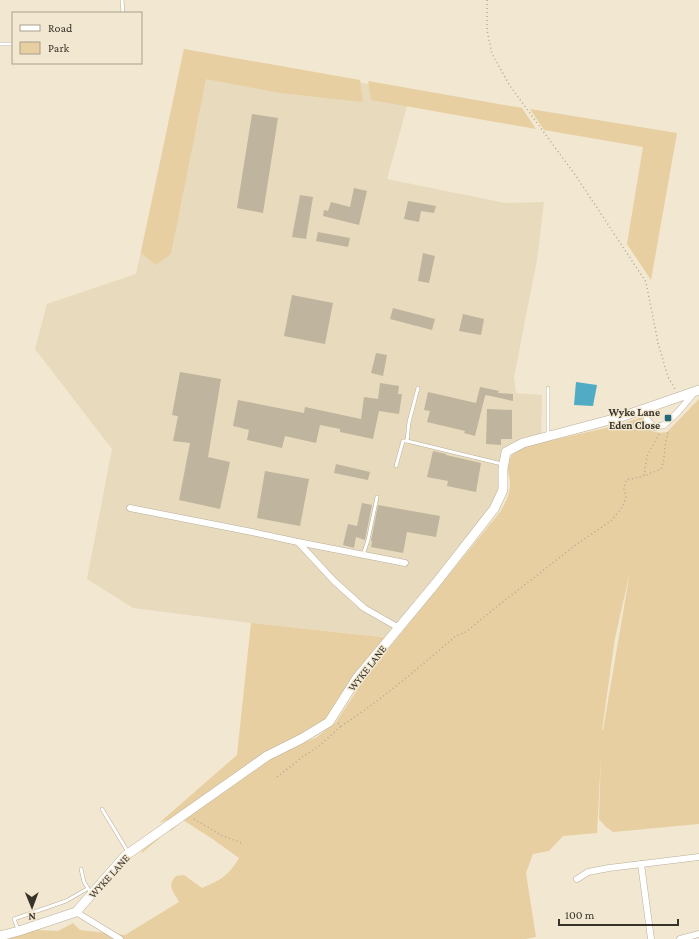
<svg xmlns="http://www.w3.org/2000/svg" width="699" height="939" font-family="'Crimson Pro',serif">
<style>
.built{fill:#e8dabd}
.green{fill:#e7cfa1;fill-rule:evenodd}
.water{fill:#52abc5}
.building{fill:#bfb49e}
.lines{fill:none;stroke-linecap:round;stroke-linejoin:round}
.lane-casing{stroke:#baaf99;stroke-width:4}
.street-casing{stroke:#baaf99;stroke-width:7}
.secondary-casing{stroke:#baaf99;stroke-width:10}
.path{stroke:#b2a997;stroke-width:1.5;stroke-dasharray:1 3;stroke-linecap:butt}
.lane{stroke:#fff;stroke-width:3}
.street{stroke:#fff;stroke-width:6}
.secondary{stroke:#fff;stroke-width:9}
.poi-dot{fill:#25687b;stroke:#f2e7d0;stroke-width:1.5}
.labels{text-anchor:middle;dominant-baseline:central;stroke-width:3;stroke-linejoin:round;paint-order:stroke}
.poi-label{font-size:11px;font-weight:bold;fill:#38332a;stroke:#f2e7d0;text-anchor:end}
.street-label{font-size:11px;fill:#38332a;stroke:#f2e7d0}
</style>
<rect width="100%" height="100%" fill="#f2e7d0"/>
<polygon class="built" points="184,49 411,92 387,179 505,203 544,202 537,260 514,377 516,393 542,395 541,438 506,452 503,490 390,638 251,623 133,608 87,579 112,449 35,349 47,304 136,274"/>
<g class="green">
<polygon points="184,49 360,80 363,102 280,93 206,79 171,254 156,265 141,253"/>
<polygon points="368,81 522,108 536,129 371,100"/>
<polygon points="530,109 677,133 651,280 627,244 643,147 544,130"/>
<path d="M699,399V824L613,832L605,826L599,819L601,756L597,833L563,836L549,851L533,854L526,873L536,937L525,939H2L37,930L58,931L73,923L80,930L125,935L179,902C174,892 166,886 176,876L184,875L202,888C220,881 230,874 239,858L211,838L183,820L171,831L169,830L142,853V851L147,846L183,814L159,823L237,755L251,623L390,638L329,722L301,744L317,737L336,722L367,675L500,512C506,502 510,494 510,483C510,478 508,474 508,470C508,453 517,450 531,445L619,425L642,417C644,429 655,435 667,432ZM630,572L603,730H602L615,638Z"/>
</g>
<polygon class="water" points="576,382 597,385 593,406 574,405"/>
<g class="building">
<polygon points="252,114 278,118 263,213 237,208"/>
<polygon points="354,188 367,191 359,225 323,216 324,210 328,211 331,202 350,207"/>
<polygon points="300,195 313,197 306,239 292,237"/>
<polygon points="408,201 436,206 434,213 421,211 419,222 404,219"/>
<polygon points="318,232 350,238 348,247 316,241"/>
<polygon points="423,253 435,256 429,283 418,281"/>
<polygon points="292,295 333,303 325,344 284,336"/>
<polygon points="393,308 435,319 432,330 390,319"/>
<polygon points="463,314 484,319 481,335 459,331"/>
<polygon points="376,353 387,355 383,376 371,373"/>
<polygon points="180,372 221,379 208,457 230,462 220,509 179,500 190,443 173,441 178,416 172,415"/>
<polygon points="380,383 399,386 398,394 402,394 399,414 379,411 373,439 340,432 340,429 320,425 316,443 285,436 282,448 247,440 249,430 233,426 238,400 304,413 305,407 361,419 364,397 378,399"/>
<polygon points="480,387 499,391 498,393 513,394 513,401 486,395 485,396 475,436 464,433 465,431 427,422 430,411 424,410 428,392 476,403"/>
<polygon points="487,409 512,410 512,439 501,439 501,445 486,444"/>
<polygon points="433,451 446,454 446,455 481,463 476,492 447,486 448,481 427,477"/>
<polygon points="336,464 370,472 368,480 334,473"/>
<polygon points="265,471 309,479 300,526 257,518"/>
<polygon points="362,503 372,505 365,540 356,537 354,548 343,545 348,524 357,526"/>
<polygon points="378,505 440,516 436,537 407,532 403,553 371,547 372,541 371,541"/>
</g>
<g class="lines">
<g class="lane-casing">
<g id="lane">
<polyline points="122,0 123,13"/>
<polyline points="0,44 13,44"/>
<polyline points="548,388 548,434"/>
<polyline points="407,441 409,422 418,388"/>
<polyline points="396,466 403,441 407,441 502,464"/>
<polyline points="363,555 368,540 377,497"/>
<polyline points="102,809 128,852"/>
<polyline points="81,869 84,882 89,890"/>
<polyline points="18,929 14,919 66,901 87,889"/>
</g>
</g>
<g class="street-casing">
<g id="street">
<path d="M645,409C646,418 647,422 655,427L664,425L677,413L694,393"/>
<polyline points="130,508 247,531 298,542 334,581 364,608 399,628"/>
<polyline points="298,542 405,563"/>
<polyline points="641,864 651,939"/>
<polyline points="577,879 588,872 609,868 699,857"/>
<polyline points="76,912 120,939"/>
<polyline points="680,939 699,934"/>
</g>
</g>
<g class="secondary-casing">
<polyline id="secondary" points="0,936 19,931 76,912 125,856 267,756 301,739 329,722 357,678 436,583 494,509 503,490 503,469 506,452 523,443 621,417 699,390"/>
</g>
<g class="path">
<polyline points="487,0 487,30 492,54 510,86 576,176 646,282 658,343 668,377 675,389"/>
<path d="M659,434L647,456L644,476L661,469C666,458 663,446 668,435L667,430"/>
<path d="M338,723L341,726C382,700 419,667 456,636L466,632L495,608L573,547L612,520L623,506L626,497L624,489L626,480L644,476"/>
<polyline points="277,777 301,758 319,746 341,726"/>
<polyline points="194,819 221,835 244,844"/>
</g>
<use href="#lane" class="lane"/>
<use href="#street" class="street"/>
<use href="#secondary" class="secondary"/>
</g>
<rect class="poi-dot" x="664" y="414" width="8" height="8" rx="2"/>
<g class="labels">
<g class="poi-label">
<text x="660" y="412">Wyke Lane<tspan x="660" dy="13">Eden Close</tspan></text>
</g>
<g class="street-label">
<text transform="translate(367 668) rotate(-52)">WYKE LANE</text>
<text transform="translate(109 876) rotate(-48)">WYKE LANE</text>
</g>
</g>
<rect x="12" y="12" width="130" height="52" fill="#f2e7d0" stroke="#a89f8e"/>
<rect x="20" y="25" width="20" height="6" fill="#ffffff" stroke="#a89f8e"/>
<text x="48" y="32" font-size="12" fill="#38332a">Road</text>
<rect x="20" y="42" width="20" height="12" fill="#e7cfa1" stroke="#a89f8e"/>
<text x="48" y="52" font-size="12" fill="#38332a">Park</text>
<g transform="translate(32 907) rotate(179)" stroke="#f2e7d0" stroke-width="3" paint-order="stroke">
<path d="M0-3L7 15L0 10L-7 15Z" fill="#38332a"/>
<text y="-6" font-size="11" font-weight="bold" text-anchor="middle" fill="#38332a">N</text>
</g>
<path d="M559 919v6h119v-6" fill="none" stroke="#38332a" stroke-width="2"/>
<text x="565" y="919" font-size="12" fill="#38332a" stroke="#f2e7d0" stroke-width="3" paint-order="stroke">100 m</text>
</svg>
